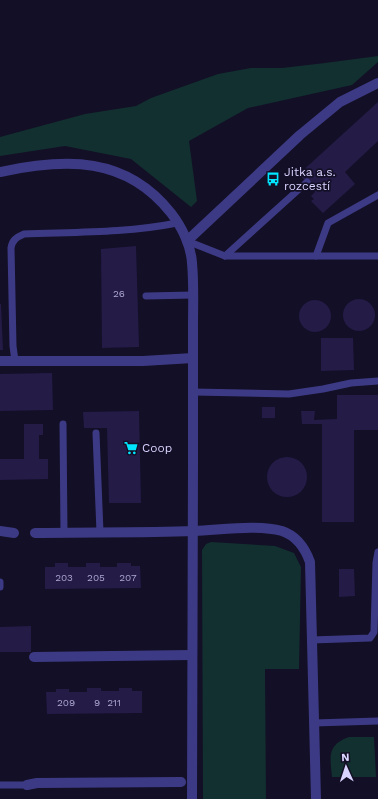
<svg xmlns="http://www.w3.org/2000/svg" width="378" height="799" font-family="'Work Sans',sans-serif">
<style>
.green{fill:#12302f}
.building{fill:#241b47}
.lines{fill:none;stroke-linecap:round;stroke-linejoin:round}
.service{stroke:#3d3a85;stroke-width:7}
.minor{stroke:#3d3a85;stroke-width:10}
.tertiary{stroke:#3d3a85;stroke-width:10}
.labels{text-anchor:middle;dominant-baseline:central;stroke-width:3.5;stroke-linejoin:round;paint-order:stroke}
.number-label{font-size:10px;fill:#aca6d1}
.poi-label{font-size:12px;fill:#d9d4ff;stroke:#130f26;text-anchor:start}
</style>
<rect width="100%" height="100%" fill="#130f26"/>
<g class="green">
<polygon points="378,56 378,62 352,85 248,108 189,141 197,201 191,207 131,159 65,146 0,156 0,137 85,114 136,106 151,98 218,74 251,68 282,68 325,63"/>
<polygon points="211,542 275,546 294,553 301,567 299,669 265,669 266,799 203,799 202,550 206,544"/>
<path d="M349,737H374L376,777H332C330,756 327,745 349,737Z"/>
</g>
<g class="building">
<polygon points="378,102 378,141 345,172 355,184 323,213 311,201 314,199 311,196 315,192 299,174"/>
<polygon points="136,246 139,347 102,348 101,249"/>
<circle cx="359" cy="315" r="16"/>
<circle cx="315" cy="316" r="16"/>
<polygon points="0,304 1,304 3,350 0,350"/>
<polygon points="321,338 353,338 354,370 321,371"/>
<polygon points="52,373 53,410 0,411 0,374"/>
<polygon points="337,395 378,395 378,430 354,430 354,522 322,522 322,424 302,424 301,411 315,411 314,420 337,419"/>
<rect x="262" y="407" width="13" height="11"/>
<polygon points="139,411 141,503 109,503 107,428 84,428 83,412"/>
<polygon points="24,424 43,424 43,435 39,435 39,459 48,459 48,479 0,480 0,459 24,459"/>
<circle cx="287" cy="477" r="20"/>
<polygon points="55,563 68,563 68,567 86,567 86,563 100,563 100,567 117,567 117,563 131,563 131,566 140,566 141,588 45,589 45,567 55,567"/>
<polygon points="339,569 354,569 355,596 339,597"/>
<polygon points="31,626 31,652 0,652 0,627"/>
<polygon points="87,688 101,688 101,691 119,691 119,688 132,688 132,691 142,691 142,713 47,714 46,692 56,692 56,689 69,689 69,692 87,692"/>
</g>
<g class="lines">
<g class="service">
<polyline points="187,241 225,256 378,256"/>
<polyline points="225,256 307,182"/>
<polyline points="316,256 328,223 378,195"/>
<polyline points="146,296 193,295"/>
<path d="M15,361L13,346L11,248C12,240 17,237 24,234C75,232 127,233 177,223"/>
<polyline points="194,392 289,394 323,389 351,383 378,381"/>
<polyline points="63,424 64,533"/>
<polyline points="96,433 100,532"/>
<polyline points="0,582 0,587"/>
<polyline points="312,640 370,638 374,632 376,563 378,552"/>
<polyline points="314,723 378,721"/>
<polyline points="0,785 27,785"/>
</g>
<g class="minor">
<polyline points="187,241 300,135 340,102 378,83"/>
<polyline points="0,361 143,361 193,358"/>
<polyline points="0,531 14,533"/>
<path d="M35,533C88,532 141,533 194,531C221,530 257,524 282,531C297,536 305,548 310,562L316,799"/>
<polyline points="34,657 192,655"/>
<polyline points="27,785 37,783 181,782"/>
</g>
<path class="tertiary" d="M0,172C66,158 126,156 171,213C182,227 191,246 192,263C194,284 193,305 193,326C193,371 193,417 193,463C192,575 192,687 192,799"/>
</g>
<defs>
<g id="bus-bare" transform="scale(1.08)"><path d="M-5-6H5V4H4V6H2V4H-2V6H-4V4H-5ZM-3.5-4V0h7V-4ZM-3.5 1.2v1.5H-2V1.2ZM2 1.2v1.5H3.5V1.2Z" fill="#00e5ff" stroke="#130f26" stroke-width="2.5" paint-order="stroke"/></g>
<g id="supermarket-bare" transform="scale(1.08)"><path d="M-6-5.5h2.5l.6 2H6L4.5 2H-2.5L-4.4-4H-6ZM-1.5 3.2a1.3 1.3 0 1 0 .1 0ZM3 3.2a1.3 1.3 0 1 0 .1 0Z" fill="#00e5ff" stroke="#130f26" stroke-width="2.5" paint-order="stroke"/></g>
</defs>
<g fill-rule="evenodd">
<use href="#bus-bare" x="273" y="179"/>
<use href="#supermarket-bare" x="131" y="448"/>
</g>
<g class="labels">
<g class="number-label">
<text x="119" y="293">26</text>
<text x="64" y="577">203</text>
<text x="96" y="577">205</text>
<text x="128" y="577">207</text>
<text x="66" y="702">209</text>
<text x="97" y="702">9</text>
<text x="114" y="702">211</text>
</g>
<g class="poi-label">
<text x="284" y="172">Jitka a.s.<tspan x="284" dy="14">rozcestí</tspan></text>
<text x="142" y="448">Coop</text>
</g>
</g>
<g transform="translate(346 767) rotate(357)" stroke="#130f26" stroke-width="3" paint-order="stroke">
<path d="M0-3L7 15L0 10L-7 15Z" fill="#d9d4ff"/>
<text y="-6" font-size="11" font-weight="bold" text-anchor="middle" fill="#d9d4ff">N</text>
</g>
</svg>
